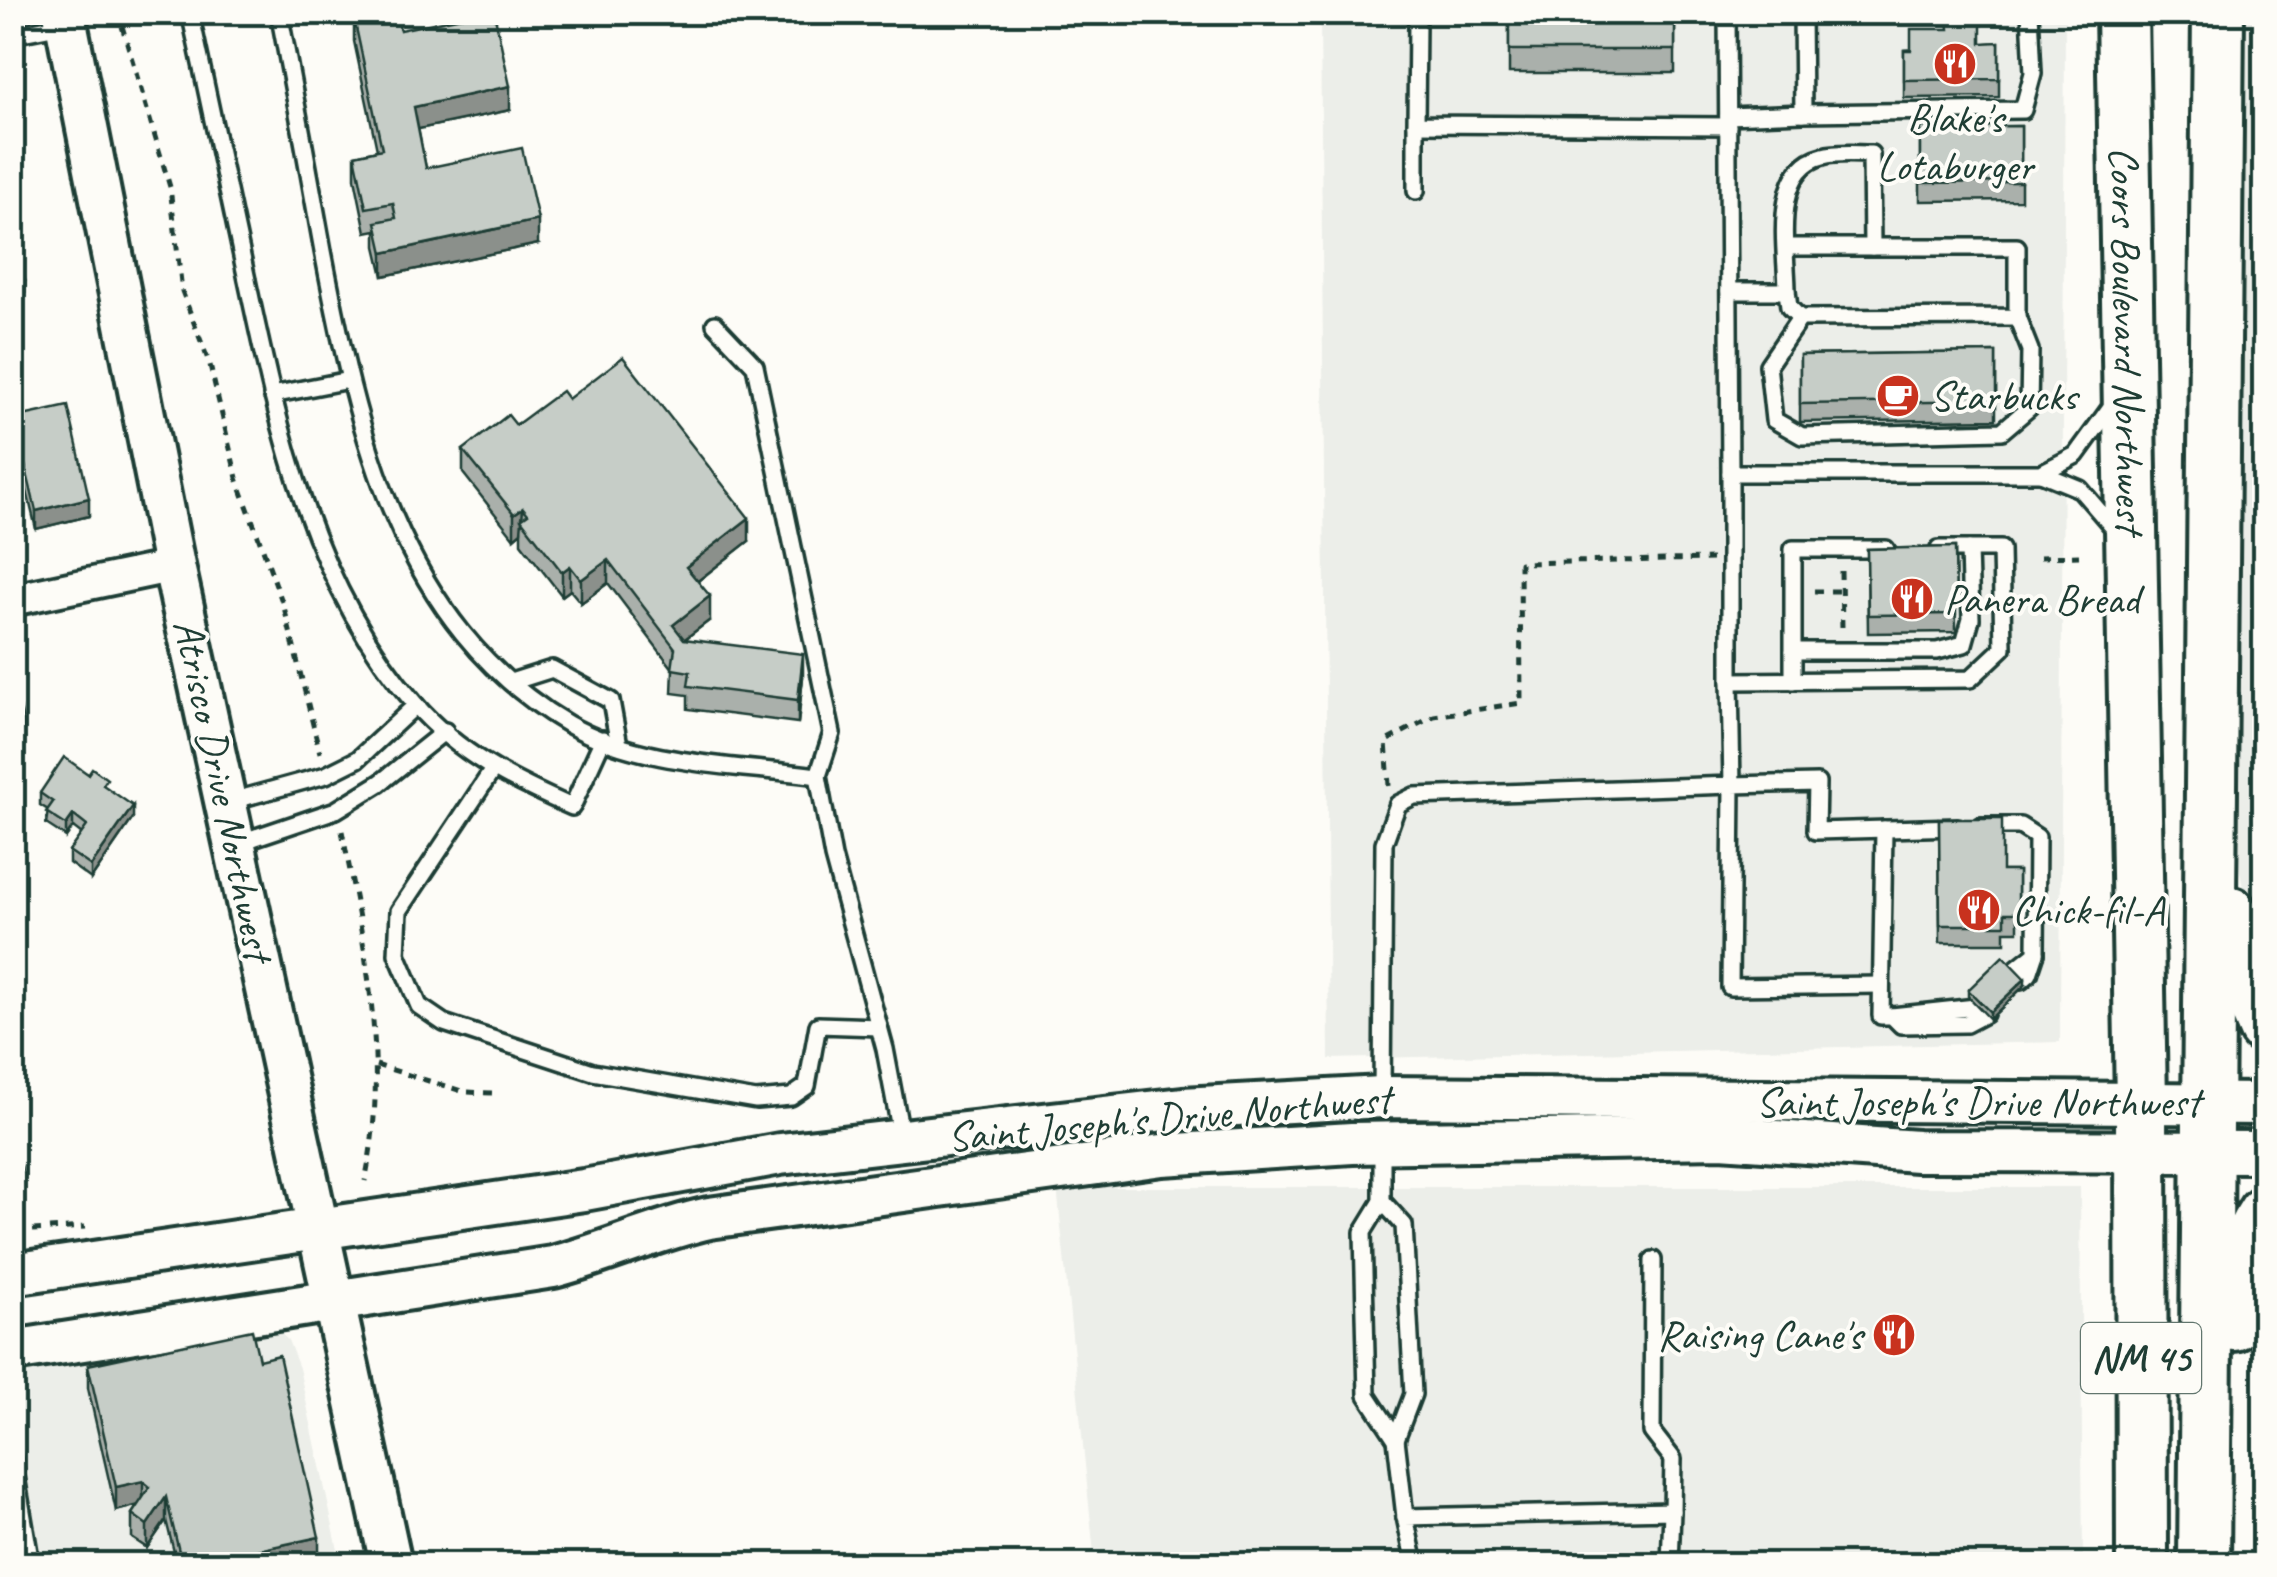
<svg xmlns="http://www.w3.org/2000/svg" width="2277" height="1577" font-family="Caveat,sans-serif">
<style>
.built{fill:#eceee9}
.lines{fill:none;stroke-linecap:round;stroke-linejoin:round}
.service-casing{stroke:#1f3d34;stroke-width:22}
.minor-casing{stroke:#1f3d34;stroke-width:38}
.tertiary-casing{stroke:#1f3d34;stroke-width:48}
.primary-casing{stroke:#1f3d34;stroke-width:58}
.path{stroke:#1f3d34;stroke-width:5;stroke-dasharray:8 8;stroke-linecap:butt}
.service{stroke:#fdfcf7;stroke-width:15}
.minor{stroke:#fdfcf7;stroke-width:30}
.tertiary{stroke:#fdfcf7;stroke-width:40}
.primary{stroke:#fdfcf7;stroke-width:50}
.wall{fill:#aab0ab;stroke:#1f3d34;stroke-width:2.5}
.shaded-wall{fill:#8b908b;stroke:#1f3d34;stroke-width:2.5}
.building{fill:#c6cdc7;stroke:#1f3d34;stroke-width:2.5}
.labels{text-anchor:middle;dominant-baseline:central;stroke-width:8;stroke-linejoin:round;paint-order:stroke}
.shield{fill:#fdfcf7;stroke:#62766e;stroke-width:2.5}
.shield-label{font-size:40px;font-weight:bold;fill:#1f3d34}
.poi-label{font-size:42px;fill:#1f3d34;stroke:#fdfcf7;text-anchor:start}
.street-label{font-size:42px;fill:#1f3d34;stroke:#fdfcf7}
</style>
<rect width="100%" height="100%" fill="#fdfcf7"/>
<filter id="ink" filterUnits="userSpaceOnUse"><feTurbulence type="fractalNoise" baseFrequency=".01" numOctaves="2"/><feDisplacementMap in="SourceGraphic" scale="20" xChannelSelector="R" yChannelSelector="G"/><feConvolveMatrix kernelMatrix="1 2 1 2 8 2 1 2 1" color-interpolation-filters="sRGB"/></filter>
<g filter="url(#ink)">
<g class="built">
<polygon points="1320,13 2065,13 2060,1042 1329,1059"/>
<polygon points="2237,13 2264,13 2264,1009 2237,854"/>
<polygon points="1057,1187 2080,1187 2083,1564 1095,1564"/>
<polygon points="278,1331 288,1340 299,1368 341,1564 13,1564 12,1367"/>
</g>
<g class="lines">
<g class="service-casing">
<g id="service">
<path d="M190,12C209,102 228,191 247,280C279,430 311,585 415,704C458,754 513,781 572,807L603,739"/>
<path d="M279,12C294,92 309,171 323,251C357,430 398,624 568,724C640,766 737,765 818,776"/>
<polyline points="1727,12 1730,473"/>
<polyline points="1417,21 1416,124 1728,126"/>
<polyline points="12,35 63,25"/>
<polyline points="1803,113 2023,110 2033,73 2030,12"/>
<polyline points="1728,116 1803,113 1802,12"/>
<polyline points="1416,124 1416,191"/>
<path d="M1729,291H1787C1787,251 1770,169 1823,156C1837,152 1855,154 1871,154L1872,247H1787"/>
<polyline points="1787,291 1789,307 1800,318 2017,317 2017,247 1872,247"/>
<polyline points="1800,318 1768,365 1774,420 1802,436 2002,431 2029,408 2030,350 2017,317"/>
<polyline points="715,324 755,366 832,733 818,776 833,857 885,1049 902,1139"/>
<polyline points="272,395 349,380"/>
<polyline points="2113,404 2076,455 2041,473 2080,489 2117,532"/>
<polyline points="1939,549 2001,549 2003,648 1970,679 1730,681 1730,473 2041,473"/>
<polyline points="1793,651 1937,651 1964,644 1971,619 1969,549"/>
<polyline points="1793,681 1793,549 1886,549"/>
<polyline points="511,682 552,669 611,701 619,745"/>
<polyline points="492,771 399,911 397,954 419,1006 444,1023 593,1072 756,1100 791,1097 807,1086 818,1025 879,1027"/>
<polyline points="228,802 326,775 358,759 416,705"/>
<polyline points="1981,826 2020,826 2037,837 2036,953 2012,972"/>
<polyline points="1884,829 1881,1016 1892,1016 1901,1025 1966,1024 1985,1014"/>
<polyline points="238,843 336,810 380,783 445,731"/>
<polyline points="2021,981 2029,974 2036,953"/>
<polyline points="1881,985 1730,987 1732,785 1817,783 1816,831 1958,827"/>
<polyline points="1892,1016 1976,1007"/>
<polyline points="1382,1093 1384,843 1398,804 1414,796 1732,785 1730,681"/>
<polyline points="1382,1146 1382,1201 1363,1232 1367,1395 1396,1439 1405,1517"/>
<polyline points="12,1170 15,1273"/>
<polyline points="1382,1201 1404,1225 1413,1394 1396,1439"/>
<polyline points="1653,1260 1652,1432 1673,1459 1672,1511"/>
<polyline points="12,1453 31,1564"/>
<polyline points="1415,1564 1405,1517 1672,1511 1670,1564"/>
</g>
</g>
<g class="minor-casing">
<polyline id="minor" points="12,600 174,566"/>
</g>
<g class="tertiary-casing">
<g id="tertiary">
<polyline points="64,12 174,566 391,1564"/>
<polyline points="12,1274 584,1190 780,1154 1183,1108 1382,1097 2264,1104"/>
<path d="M12,1351L553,1267C606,1253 655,1230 709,1218L1162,1155L1352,1143L1721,1137L1917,1151L2264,1152"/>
</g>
</g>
<g class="primary-casing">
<g id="primary">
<path id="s1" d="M2122,12L2141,1103L2142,1564"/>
<polyline points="2231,913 2244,981 2264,1028"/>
<path d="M2234,1325C2236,1283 2240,1247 2264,1212"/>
<polyline points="2204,1564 2218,12"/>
</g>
</g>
<g class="path">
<polyline points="122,26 170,187 182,291 210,365 237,478 284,607 320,753"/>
<polyline points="2040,557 2079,556"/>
<polyline points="1841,571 1842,629"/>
<polyline points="1814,591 1841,591"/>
<polyline points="1389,786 1386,741 1434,716 1521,703 1520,563 1712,559"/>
<path d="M342,831C365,945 390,1065 365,1181"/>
<polyline points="376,1065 465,1092 492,1093"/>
<polyline points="33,1230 85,1227"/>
</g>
<use href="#service" class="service"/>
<use href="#minor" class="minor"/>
<use href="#tertiary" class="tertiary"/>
<use href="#primary" class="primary"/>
</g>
<g class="wall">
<rect x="1509" y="12" width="166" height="61"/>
<polygon points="354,18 400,30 510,110 418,129 426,168 538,244 383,276 376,246 376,230 366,232 355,178 355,155 377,150 354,41"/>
<polygon points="1999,42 1999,97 1904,98 1904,50"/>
<polygon points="2021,126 2021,200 1920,201 1920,127"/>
<polygon points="1996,352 1996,419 1800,422 1800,355"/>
<polygon points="12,385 16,403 16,418 89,516 36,529 14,436 14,421 12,421"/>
<polygon points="568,399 749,541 698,581 710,620 685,639 803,677 798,723 688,709 688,695 672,693 673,669 608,583 581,603 570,590 562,596 521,543 521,532 514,538 463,473 463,450"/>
<polygon points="1955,547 1956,632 1868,633 1867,549"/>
<polygon points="107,788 133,818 91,879 69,863 69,851 82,834 73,827 66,837 46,824 48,810 40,805 40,793"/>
<polygon points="1939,819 2002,871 2018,871 2018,931 2005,931 2005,943 1940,943"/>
<polygon points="2025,985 1990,1019 1968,996 1968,990"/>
<polygon points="259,1360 319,1560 301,1564 177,1564 166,1520 147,1548 132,1538 132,1514 138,1505 116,1511 88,1388 88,1365"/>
</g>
<g class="shaded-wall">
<polygon points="510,86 510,110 414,130 414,107"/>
<polygon points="538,220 538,244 383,276 383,253"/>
<polygon points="25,281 25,293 12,295 12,283"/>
<polygon points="89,498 89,516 36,529 36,511"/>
<polygon points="523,508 521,532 514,538 514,514"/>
<polygon points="749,518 749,541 686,590 686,567"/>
<polygon points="608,560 608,583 581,603 581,580"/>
<polygon points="570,566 570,590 562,596 562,572"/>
<polygon points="710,596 710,620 674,647 673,625"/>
<polygon points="803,654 803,677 798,723 798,700"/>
<polygon points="23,720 23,732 12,735 12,723"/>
<polygon points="133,806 133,818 91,879 91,866"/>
<polygon points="73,815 73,827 66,837 66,825"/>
<polygon points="2025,979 2025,985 1990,1019 1990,1012"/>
<polygon points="143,1481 143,1504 116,1511 116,1487"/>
<polygon points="166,1497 166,1520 147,1548 147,1525"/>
<polygon points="319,1537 319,1560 301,1564 193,1564"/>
</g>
<g class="building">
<polygon points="377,12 396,12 400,30 485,12 494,12 510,86 414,107 426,168 522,148 538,220 383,253 376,222 396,218 393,203 366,208 355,155 382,149 354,18"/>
<rect x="1509" y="12" width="166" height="38"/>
<polygon points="1981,18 1981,43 1999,42 1999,79 1904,80 1904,50 1911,50 1911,29 1949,29 1948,19"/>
<polygon points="2021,126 2021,182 1920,183 1920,127"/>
<polygon points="17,242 25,281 12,283 12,243"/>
<polygon points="1996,352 1996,401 1800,404 1800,355"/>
<polygon points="623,357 749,518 686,567 710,596 673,625 684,639 803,654 798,700 688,686 690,672 672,669 675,648 608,560 581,580 570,566 562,572 521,519 528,514 523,508 514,514 463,450 508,415 516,425 562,391 568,399"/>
<polygon points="12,385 16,403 12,403"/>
<polygon points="68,406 89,498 36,511 14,418"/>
<polygon points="1955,547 1956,614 1868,615 1867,549"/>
<polygon points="12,671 23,720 12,723"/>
<polygon points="64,757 88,774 92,768 107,779 103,785 133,806 91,866 69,851 87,826 73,815 66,825 46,812 53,802 40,793"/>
<polygon points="1939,819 2002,819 2002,871 2018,871 2018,913 2005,913 2005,925 1940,925"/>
<polygon points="2003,956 2025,979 1990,1012 1968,990"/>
<polygon points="252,1330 259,1360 279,1355 319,1537 193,1564 182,1564 166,1497 147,1525 132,1514 150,1487 143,1481 116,1487 88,1365"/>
</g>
</g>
<defs>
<g id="restaurant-disc" transform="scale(2.25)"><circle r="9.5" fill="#c8321e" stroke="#fdfcf7"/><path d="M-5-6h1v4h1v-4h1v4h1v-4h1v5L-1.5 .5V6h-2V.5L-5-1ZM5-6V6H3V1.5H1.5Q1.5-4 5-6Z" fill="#fff"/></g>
<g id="cafe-disc" transform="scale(2.25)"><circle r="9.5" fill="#c8321e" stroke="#fdfcf7"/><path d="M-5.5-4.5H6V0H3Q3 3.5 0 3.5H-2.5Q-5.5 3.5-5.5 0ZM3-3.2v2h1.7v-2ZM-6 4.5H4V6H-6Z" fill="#fff"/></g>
</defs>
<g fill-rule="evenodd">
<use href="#restaurant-disc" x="1955" y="64"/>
<use href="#cafe-disc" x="1898" y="396"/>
<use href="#restaurant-disc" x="1912" y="599"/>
<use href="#restaurant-disc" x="1979" y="910"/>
<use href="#restaurant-disc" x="1894" y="1335"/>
</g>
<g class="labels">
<rect class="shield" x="2081" y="1323" width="120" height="70" rx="8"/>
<g class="shield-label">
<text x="2141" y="1358">NM 45</text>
</g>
<g class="poi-label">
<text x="1955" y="118" text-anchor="middle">Blake's<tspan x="1955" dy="48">Lotaburger</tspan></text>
<text x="1930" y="396">Starbucks</text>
<text x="1944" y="599">Panera Bread</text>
<text x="2012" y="910">Chick-fil-A</text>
<text x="1862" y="1335" text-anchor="end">Raising Cane's</text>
</g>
<g class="street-label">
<text stroke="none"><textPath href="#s1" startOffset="328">Coors Boulevard Northwest</textPath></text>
<text transform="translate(223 790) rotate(78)">Atrisco Drive Northwest</text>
<text x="1978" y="1102">Saint Joseph's Drive Northwest</text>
<text transform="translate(1169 1118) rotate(-5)">Saint Joseph's Drive Northwest</text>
</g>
</g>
<rect width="2277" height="1577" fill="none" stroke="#fdfcf7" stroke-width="50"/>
<rect x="25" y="25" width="2227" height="1527" fill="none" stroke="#1f3d34" stroke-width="4" filter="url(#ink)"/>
</svg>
